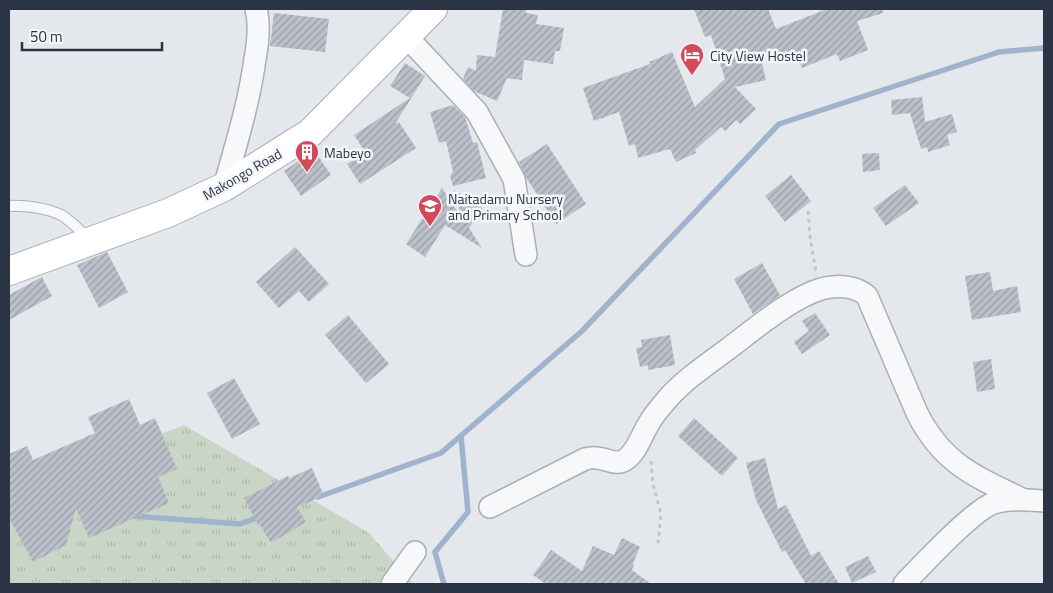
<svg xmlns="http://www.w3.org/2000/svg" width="1053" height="593" font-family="'Titillium Web',sans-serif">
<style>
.grass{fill:url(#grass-tufts)}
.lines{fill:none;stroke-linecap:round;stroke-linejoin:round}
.stream{stroke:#9fb4cc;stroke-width:5.5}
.building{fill:url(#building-hatch)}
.lane-casing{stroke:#a9aeb7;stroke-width:12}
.street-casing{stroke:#a9aeb7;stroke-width:24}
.secondary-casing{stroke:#a9aeb7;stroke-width:30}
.path{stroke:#c2c5cb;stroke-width:3;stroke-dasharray:4 4;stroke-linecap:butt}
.lane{stroke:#f7f8fa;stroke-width:10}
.street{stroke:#f7f8fa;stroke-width:21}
.secondary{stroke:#fff;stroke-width:28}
.labels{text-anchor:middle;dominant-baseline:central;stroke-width:5;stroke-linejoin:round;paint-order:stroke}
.poi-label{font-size:14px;fill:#2b3445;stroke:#f4f6f9;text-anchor:start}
.street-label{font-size:14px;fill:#2b3445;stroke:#f4f6f9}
</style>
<defs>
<pattern id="grass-tufts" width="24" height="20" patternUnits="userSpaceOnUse" patternTransform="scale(1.25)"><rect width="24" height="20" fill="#c9d6c5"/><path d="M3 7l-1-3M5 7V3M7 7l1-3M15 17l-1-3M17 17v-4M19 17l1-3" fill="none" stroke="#adb8ab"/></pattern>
<pattern id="building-hatch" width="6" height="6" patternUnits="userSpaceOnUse" patternTransform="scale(1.25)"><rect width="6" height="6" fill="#bbc0ca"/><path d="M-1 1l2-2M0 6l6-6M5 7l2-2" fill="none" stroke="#989da6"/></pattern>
</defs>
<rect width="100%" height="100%" fill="#e4e7ec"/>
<polygon class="grass" points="184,425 369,533 413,584 9,584 9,495"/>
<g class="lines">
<g class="stream">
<polyline points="318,497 441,453 582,331 779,124 999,52 1044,48"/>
<polyline points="133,516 240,524 262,516"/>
<polyline points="444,584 435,552 468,512 461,436"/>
</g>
</g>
<g class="building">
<polygon points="503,9 526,9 526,13 538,15 536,24 564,28 560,51 555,51 553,64 524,60 522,80 507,78 497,101 474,91 463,79 468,67 476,71 477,55 495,57"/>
<polygon points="694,9 768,9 776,29 827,9 882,9 883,13 857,21 868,50 840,61 837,54 802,68 796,52 761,59 766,80 735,87 756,109 740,124 736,120 725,131 721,127 695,150 696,153 676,162 670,149 638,158 635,144 629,146 619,112 594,121 583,88 650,64 649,62 672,52 695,107 725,79 711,35 705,37"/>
<polygon points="274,13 329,19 325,52 270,46"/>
<polygon points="405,63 425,76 395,124 399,122 416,148 360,184 347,164 365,152 354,135 410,98 390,86"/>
<polygon points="922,97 925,122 952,114 957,132 947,135 950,145 928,152 927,147 921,149 910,113 892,115 891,100"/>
<polygon points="453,105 465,117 473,143 477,142 486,178 453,186 450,176 453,171 446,141 439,143 430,112"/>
<polygon points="547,144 586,204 556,224 527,179 519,162"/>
<polygon points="314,150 331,175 301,196 284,171"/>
<polygon points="879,153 880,170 863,172 862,154"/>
<polygon points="791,175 811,201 785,222 765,196"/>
<polygon points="905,185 919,203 886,226 873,208"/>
<polygon points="442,188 462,218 454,190 482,208 469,228 482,248 445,225 425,257 406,244"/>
<polygon points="295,247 329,284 309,302 299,291 279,308 256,282"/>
<polygon points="107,252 128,292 99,308 77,265"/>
<polygon points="762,263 780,295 753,314 734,279"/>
<polygon points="990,272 993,291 1017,286 1021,312 972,320 965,276"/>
<polygon points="42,277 52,296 9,320 9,295"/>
<polygon points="815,313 830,335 802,354 794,342 809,331 802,321"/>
<polygon points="348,315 389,364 366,383 325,335"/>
<polygon points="670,335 675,365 648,370 648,365 640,367 636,348 642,347 641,340"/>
<polygon points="991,359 995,389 977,392 973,362"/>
<polygon points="234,378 260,424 232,439 207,393"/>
<polygon points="129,399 140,425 155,418 177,469 158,477 169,503 89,538 76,508 66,545 33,562 9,518 9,454 27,446 33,460 95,433 88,417"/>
<polygon points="694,418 738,458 722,476 678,436"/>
<polygon points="765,458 778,509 786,505 811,556 819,551 839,584 806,584 785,550 782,552 756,500 746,463"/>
<polygon points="312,468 324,496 297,507 306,522 271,543 260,525 258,525 244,498 288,476 289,478"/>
<polygon points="622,538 640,547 633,563 634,564 632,570 651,584 546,584 533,575 551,550 582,571 593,546 614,555"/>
<polygon points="868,556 876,572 852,583 845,567"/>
</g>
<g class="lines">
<g class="lane-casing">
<path id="lane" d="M9,206C25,205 48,208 63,216C72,222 81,232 90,239"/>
</g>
<g class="street-casing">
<g id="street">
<polyline points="406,36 477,112 514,179 526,255"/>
<path d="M224,187C236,145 249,103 255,59C258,43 260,25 256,9"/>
<path d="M490,507L585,459C589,458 593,457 596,458C606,458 616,466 625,460C637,452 641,436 648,425C652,417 658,410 664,403C681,382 706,365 728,349C753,330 791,298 821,289C836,285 855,285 867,296L917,413C942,463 974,476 1022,499"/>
<polyline points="392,584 415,552"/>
<path d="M904,584C920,567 974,509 994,503C1010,498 1028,500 1044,501"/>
</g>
</g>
<g class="secondary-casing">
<polyline id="secondary" points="9,271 168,213 224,187 310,133 433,9"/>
</g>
<g class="path">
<polyline points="808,211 810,237 816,272"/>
<polyline points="651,461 653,484 661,514 658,543"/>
</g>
<use href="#lane" class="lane"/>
<use href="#street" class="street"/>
<use href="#secondary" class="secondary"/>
</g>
<defs>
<g id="hotel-pin" transform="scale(1.25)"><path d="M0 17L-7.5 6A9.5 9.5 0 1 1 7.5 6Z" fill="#d1495b" stroke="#f4f6f9"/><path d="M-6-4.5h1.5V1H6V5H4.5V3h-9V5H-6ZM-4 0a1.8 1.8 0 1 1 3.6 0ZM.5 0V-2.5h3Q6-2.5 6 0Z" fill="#fff"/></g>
<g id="building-pin" transform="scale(1.25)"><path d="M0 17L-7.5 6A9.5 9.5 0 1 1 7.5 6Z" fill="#d1495b" stroke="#f4f6f9"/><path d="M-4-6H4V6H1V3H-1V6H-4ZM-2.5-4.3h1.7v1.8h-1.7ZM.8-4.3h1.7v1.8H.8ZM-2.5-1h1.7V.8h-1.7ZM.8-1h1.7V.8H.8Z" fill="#fff"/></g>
<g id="school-pin" transform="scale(1.25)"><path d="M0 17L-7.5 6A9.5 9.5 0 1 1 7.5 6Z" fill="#d1495b" stroke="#f4f6f9"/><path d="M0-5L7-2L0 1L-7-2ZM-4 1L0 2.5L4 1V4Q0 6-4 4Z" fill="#fff"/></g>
</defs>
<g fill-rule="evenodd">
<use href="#hotel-pin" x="692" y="55"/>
<use href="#building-pin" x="307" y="152"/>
<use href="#school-pin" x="430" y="206"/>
</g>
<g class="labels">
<g class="poi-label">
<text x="710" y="55">City View Hostel</text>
<text x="324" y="152">Mabeyo</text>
<text x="448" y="198">Naitadamu Nursery<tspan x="448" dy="16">and Primary School</tspan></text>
</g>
<g class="street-label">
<text transform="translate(242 174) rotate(-30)">Makongo Road</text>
</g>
</g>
<rect width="1053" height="593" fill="none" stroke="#2b3445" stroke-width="20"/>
<path d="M22 42v8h140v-8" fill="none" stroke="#2b3445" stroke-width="2.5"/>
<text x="30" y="42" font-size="15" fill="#2b3445" stroke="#f4f6f9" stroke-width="4" paint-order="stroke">50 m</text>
</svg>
